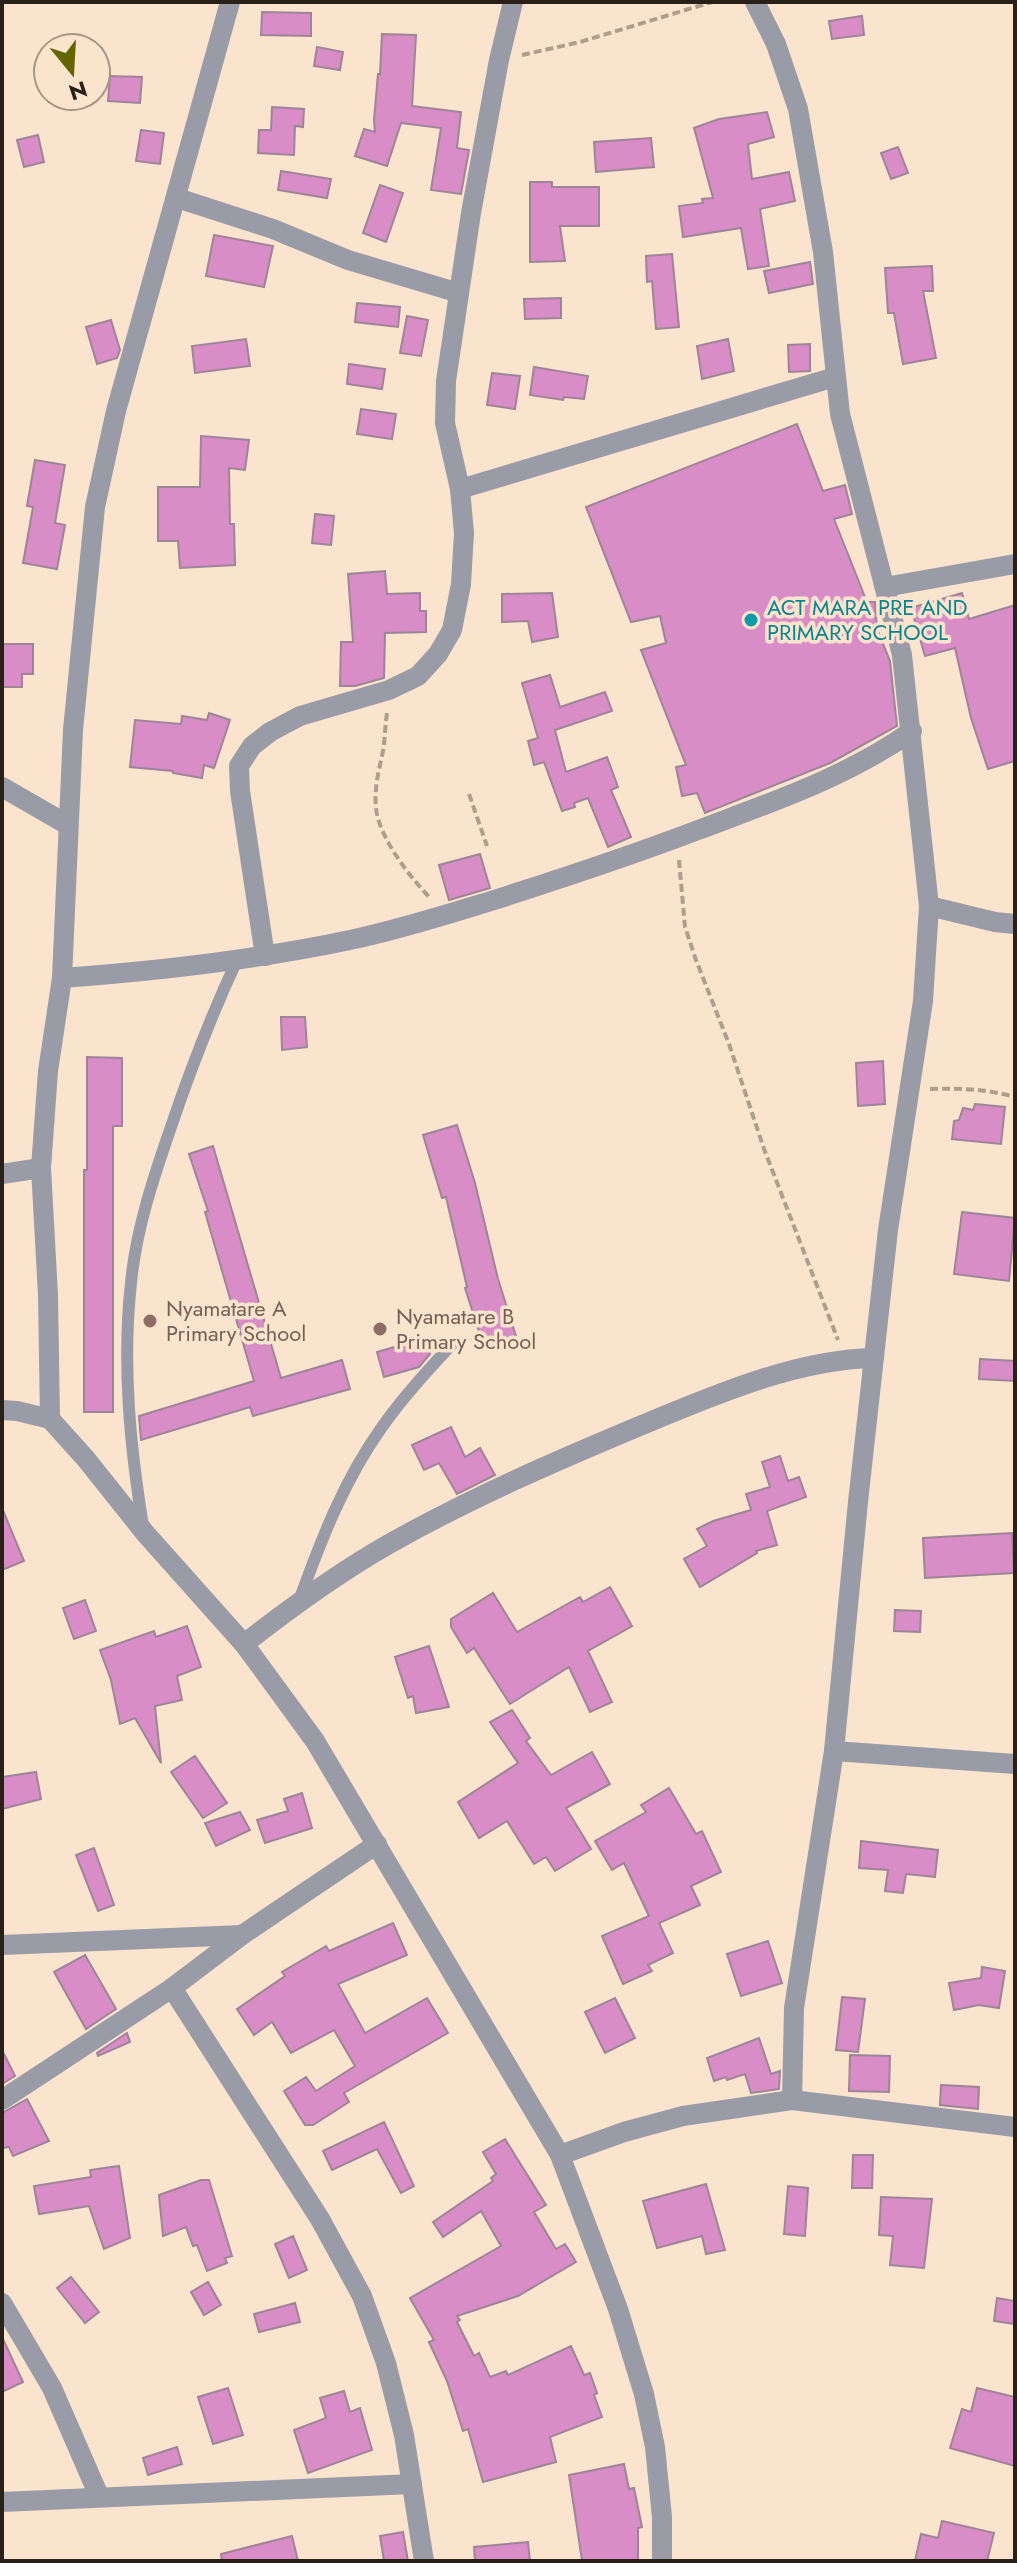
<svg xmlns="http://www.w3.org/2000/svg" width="1017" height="2563" font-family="Jost,sans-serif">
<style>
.building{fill:#d98dc7;stroke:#9d8597;stroke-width:2}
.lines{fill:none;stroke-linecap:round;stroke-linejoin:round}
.path{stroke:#af9e8c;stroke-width:4;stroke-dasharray:8 4;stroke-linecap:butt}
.service{stroke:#999ba7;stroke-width:12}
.minor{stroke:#999ba7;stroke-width:20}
.culture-dot{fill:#0f9aa8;stroke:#fae4cd;stroke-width:3}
.education-dot{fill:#8d6e63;stroke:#fae4cd;stroke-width:3}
.labels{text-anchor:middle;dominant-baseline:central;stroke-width:7;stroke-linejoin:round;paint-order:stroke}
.culture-label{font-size:22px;fill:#0d838f;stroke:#fae4cd;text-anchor:start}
.education-label{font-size:22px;fill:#785e54;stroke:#fae4cd;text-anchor:start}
</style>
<rect width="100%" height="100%" fill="#fae4cd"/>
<g class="building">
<polygon points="262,12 311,13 311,36 261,35"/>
<polygon points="862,16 864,35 832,39 829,21"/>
<polygon points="382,34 416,35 412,106 461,112 457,148 469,150 461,194 431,190 441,128 401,123 387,166 355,156 364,129 375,132 374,120 378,74 380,74"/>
<polygon points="317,47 343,52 340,70 314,66"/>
<polygon points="110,76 142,77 140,103 108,101"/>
<polygon points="272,107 304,109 303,127 295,126 294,155 258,153 259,130 271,130"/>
<polygon points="767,112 774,137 748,144 752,179 789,172 795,201 760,209 769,266 748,269 741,228 683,237 679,206 703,203 702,199 713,198 694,128 719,119"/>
<polygon points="141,130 164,133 160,164 136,161"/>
<polygon points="38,135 44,162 24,167 17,140"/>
<polygon points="651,138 654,167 596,172 594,142"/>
<polygon points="898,147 908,173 891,179 881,153"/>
<polygon points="281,171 331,179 327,198 278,190"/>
<polygon points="530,182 552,182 552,187 599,187 599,226 560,226 565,261 530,262"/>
<polygon points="380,185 403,193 386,242 363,233"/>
<polygon points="214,235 273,246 264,287 206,276"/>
<polygon points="672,254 679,327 656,329 652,281 647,282 646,256"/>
<polygon points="810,262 813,284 769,293 764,271"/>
<polygon points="932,266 933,291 923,291 936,358 903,364 894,313 888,313 885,268"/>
<polygon points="561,298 561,318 525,319 524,299"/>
<polygon points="357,303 400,307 398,327 355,322"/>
<polygon points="407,316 428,320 421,356 400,353"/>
<polygon points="111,320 120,350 117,358 97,364 86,327"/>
<polygon points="246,339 250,366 195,373 192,346"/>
<polygon points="728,339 734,371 702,379 697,346"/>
<polygon points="810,344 810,371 789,372 788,345"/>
<polygon points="349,364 385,369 382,389 347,384"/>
<polygon points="534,367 588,376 584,399 564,397 563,400 530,395"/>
<polygon points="492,373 520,376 515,409 487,405"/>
<polygon points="361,409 396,414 392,439 357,434"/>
<polygon points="797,424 823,491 845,485 852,514 834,519 867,602 875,602 877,629 890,661 897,726 830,763 705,813 697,793 682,796 676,767 686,765 641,650 666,643 660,616 631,622 586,507"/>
<polygon points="201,436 249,440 245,470 229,468 230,524 234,524 235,565 180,568 178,541 158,541 158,487 200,487"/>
<polygon points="35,460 65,465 55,523 65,525 57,569 23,563 33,507 27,506"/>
<polygon points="315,514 334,516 331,545 312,543"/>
<polygon points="385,571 387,594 420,593 420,611 426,611 426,632 385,633 384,678 355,686 340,686 341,642 353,642 348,574"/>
<polygon points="552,593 558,637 532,642 528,621 502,622 502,594"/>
<polygon points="962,593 969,619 1015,605 1015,761 988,769 971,718 955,648 925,656 911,608"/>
<polygon points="2,644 33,644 33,674 22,674 22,687 2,687"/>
<polygon points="550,675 560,707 605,692 612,711 555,730 566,772 607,757 618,787 611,790 631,837 608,847 588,798 574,803 575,807 562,811 544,762 534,765 528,741 538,738 522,683"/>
<polygon points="209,713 230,720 214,768 204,765 202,778 173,773 173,771 130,767 135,720 181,724 182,716 207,720"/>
<polygon points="480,854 490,888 449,900 439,865"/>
<polygon points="281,1017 305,1017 307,1047 282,1050"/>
<polygon points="87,1057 122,1058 122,1126 113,1126 113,1412 84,1412 84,1170 87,1170"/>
<polygon points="883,1061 885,1104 858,1106 856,1063"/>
<polygon points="975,1104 1005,1107 1001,1144 952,1139 954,1121 959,1120 963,1108 973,1110"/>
<polygon points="457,1125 475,1183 498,1279 516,1336 484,1347 465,1288 467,1287 446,1197 442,1198 423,1135"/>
<polygon points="213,1146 281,1378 342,1360 350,1389 253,1416 250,1407 141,1440 139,1416 254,1381 205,1212 208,1211 189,1154"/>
<polygon points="962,1212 1015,1218 1009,1281 954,1274"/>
<polygon points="426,1338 430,1354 419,1367 384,1377 377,1352"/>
<polygon points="980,1359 1015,1361 1015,1381 979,1379"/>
<polygon points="451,1427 465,1457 480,1448 495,1475 457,1494 439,1463 424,1470 412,1445"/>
<polygon points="780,1456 788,1481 799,1477 806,1497 767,1511 777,1545 756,1551 757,1553 700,1587 684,1559 707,1546 697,1529 713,1521 751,1510 746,1494 770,1487 762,1462"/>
<polygon points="2,1508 24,1561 2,1570"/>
<polygon points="1012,1533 1014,1573 925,1578 923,1538"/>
<polygon points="610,1587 632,1626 588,1651 612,1702 590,1712 569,1667 510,1704 474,1648 467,1653 451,1627 451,1619 493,1593 517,1632 580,1597 583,1602"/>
<polygon points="85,1600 96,1631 74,1639 63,1608"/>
<polygon points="895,1610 921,1611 920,1632 894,1631"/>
<polygon points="187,1626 201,1667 177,1676 182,1700 155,1706 161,1763 135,1718 120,1724 111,1680 100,1650 154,1631 156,1637"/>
<polygon points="429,1646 449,1707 416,1713 413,1696 408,1698 395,1657"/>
<polygon points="512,1710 530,1738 526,1741 551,1775 592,1752 610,1784 566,1808 591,1849 555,1871 546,1857 534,1864 507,1821 479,1838 458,1802 518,1763 490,1722"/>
<polygon points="195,1756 227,1803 203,1818 171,1772"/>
<polygon points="36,1772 41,1799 2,1809 2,1777"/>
<polygon points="669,1788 696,1834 702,1831 721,1872 691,1886 700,1905 659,1923 673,1953 648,1965 652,1971 623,1984 602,1936 649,1916 624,1863 612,1870 595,1841 646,1812 641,1805"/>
<polygon points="302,1793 312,1828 265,1843 257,1820 288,1811 284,1799"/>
<polygon points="240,1812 250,1830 216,1846 205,1823"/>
<polygon points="861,1841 938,1850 935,1877 906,1874 903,1893 885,1891 888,1870 859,1868"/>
<polygon points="94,1848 114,1905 98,1911 76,1855"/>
<polygon points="393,1923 407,1955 338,1984 365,2033 427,1998 448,2033 344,2093 349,2102 313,2125 305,2125 284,2091 306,2077 316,2091 355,2066 334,2030 291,2053 272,2022 254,2035 237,2009 285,1976 282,1972 326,1946 329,1951"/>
<polygon points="768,1941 782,1983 741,1996 727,1954"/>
<polygon points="85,1955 116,2009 86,2029 54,1972"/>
<polygon points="982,1967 1005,1971 999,2008 979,2005 954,2010 949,1983 981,1978"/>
<polygon points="842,1997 865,1999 858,2052 836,2050"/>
<polygon points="615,1998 635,2038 605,2053 585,2012"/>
<polygon points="127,2033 130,2042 98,2056 97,2053"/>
<polygon points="759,2038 771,2074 780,2071 779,2089 751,2093 745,2074 727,2080 726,2077 714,2081 707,2058"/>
<polygon points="2,2050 15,2076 2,2084"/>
<polygon points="850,2055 890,2056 889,2092 849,2091"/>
<polygon points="941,2085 979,2087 978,2109 940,2105"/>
<polygon points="27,2099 49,2141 13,2156 9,2147 2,2148 2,2113"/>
<polygon points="384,2122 414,2186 401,2193 377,2149 332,2170 323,2151"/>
<polygon points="505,2139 546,2205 534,2212 556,2249 565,2244 576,2262 518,2296 457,2316 460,2320 457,2322 474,2356 479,2353 490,2377 506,2371 508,2375 571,2346 584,2375 590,2373 597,2393 594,2395 602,2417 550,2437 556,2462 483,2482 468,2429 463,2431 447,2381 429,2342 434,2340 410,2298 501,2246 481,2211 443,2237 433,2222 493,2181 491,2178 496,2174 483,2152"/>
<polygon points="853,2155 873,2155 872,2188 852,2188"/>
<polygon points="119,2166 130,2238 104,2249 89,2206 39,2214 34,2186 91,2177 90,2170"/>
<polygon points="201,2180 209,2180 232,2256 225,2258 227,2263 207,2271 197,2245 193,2246 186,2227 163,2236 159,2195"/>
<polygon points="706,2184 725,2250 706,2254 702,2236 657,2248 643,2201"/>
<polygon points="788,2186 808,2188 805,2236 784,2234"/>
<polygon points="881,2197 932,2199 924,2268 890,2265 893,2236 879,2235"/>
<polygon points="293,2236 307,2270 289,2278 275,2244"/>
<polygon points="71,2277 99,2312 85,2323 57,2288"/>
<polygon points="208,2282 221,2305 204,2315 191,2292"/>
<polygon points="997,2298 1015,2301 1015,2324 994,2321"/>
<polygon points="295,2303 300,2322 259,2332 254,2314"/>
<polygon points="2,2337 23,2382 2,2392"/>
<polygon points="228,2388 243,2435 213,2444 198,2397"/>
<polygon points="977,2388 1015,2397 1015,2466 950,2448 962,2409 971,2412"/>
<polygon points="344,2391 350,2412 360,2408 372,2450 308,2473 294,2430 326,2418 320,2398"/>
<polygon points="177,2447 182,2464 148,2475 143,2458"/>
<polygon points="624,2464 629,2489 634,2488 642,2527 638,2528 638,2561 582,2560 569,2475"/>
<polygon points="942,2521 994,2533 987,2561 915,2561 921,2534 938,2538"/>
<polygon points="403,2532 408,2561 384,2561 380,2536"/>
<polygon points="292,2536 298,2561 222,2561 221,2554"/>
<polygon points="528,2542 530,2561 475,2561 474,2547"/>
</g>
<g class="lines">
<g class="path">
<polyline points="522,55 580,42 712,2"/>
<path d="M387,713C385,726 385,739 383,751C379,770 374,788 376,808C379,838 410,877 431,899"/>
<polyline points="469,794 487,846"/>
<polyline points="679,860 685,927 696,960 729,1044 764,1149 838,1340"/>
<path d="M930,1089C959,1088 987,1089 1015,1097"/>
</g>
<g class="service">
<path d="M143,1526C130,1446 122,1364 131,1283C136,1229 154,1176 172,1124C191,1068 212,1014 237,960"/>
<path d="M299,1601C321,1540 344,1480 382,1427C403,1397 429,1369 454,1342"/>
</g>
<g class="minor">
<polyline points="755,2 776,44 798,109 823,252 840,414 902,655 929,906 923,1001 888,1230 858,1502 834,1751 794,2008 792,2100"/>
<polyline points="177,198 273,229 348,260 459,293"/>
<polyline points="460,489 835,377"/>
<polyline points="885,587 1015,564"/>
<polyline points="2,787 68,825"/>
<polyline points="929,906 995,922 1015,924"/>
<polyline points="265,956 240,791 239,766 252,746 270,732 300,716 389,690 418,676 438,654 452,630 461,584 464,533 460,489 445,423 446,381 471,213 499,60 513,2"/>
<path d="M62,978C159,971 255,960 350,940C398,930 445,915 491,901C560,879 630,856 698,830C772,802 847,777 912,731"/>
<polyline points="2,1174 41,1168"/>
<polyline points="2,1410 17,1411 50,1419 86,1459 145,1533 244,1644 315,1741 560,2155 618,2309 644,2394 655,2447 662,2517 662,2561"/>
<polyline points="50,1419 48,1295 41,1168 48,1071 62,978 73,730 95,507 116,411 230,2"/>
<path d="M244,1644C290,1608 338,1573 389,1544C470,1498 556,1461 642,1425C712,1396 797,1359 874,1358"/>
<polyline points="834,1751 1015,1764"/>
<polyline points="2,1945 242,1935"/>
<polyline points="172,1988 320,2219 362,2296 386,2363 404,2435 424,2561"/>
<polyline points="2,2100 172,1988 242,1935 377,1844"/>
<polyline points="560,2155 624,2132 683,2116 792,2100 1015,2127"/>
<polyline points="2,2303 52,2388 99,2496"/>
<polyline points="2,2502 412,2484"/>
</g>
</g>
<circle class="culture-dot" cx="751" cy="620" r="8"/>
<g class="education-dot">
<circle cx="150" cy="1321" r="8"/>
<circle cx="380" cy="1329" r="8"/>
</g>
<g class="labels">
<g class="culture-label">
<text x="767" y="607">ACT MARA PRE AND<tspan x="767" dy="25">PRIMARY SCHOOL</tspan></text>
</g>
<g class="education-label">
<text x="166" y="1308">Nyamatare A<tspan x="166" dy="25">Primary School</tspan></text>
<text x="396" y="1316">Nyamatare B<tspan x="396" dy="25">Primary School</tspan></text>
</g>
</g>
<rect width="1017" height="2563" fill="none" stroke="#292118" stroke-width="8"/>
<g transform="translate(72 72) rotate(162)"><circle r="38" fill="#fae4cd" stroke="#a69685" stroke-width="2"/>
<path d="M0-6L14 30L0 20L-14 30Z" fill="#656500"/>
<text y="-12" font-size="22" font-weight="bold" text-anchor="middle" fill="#292118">N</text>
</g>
</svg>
